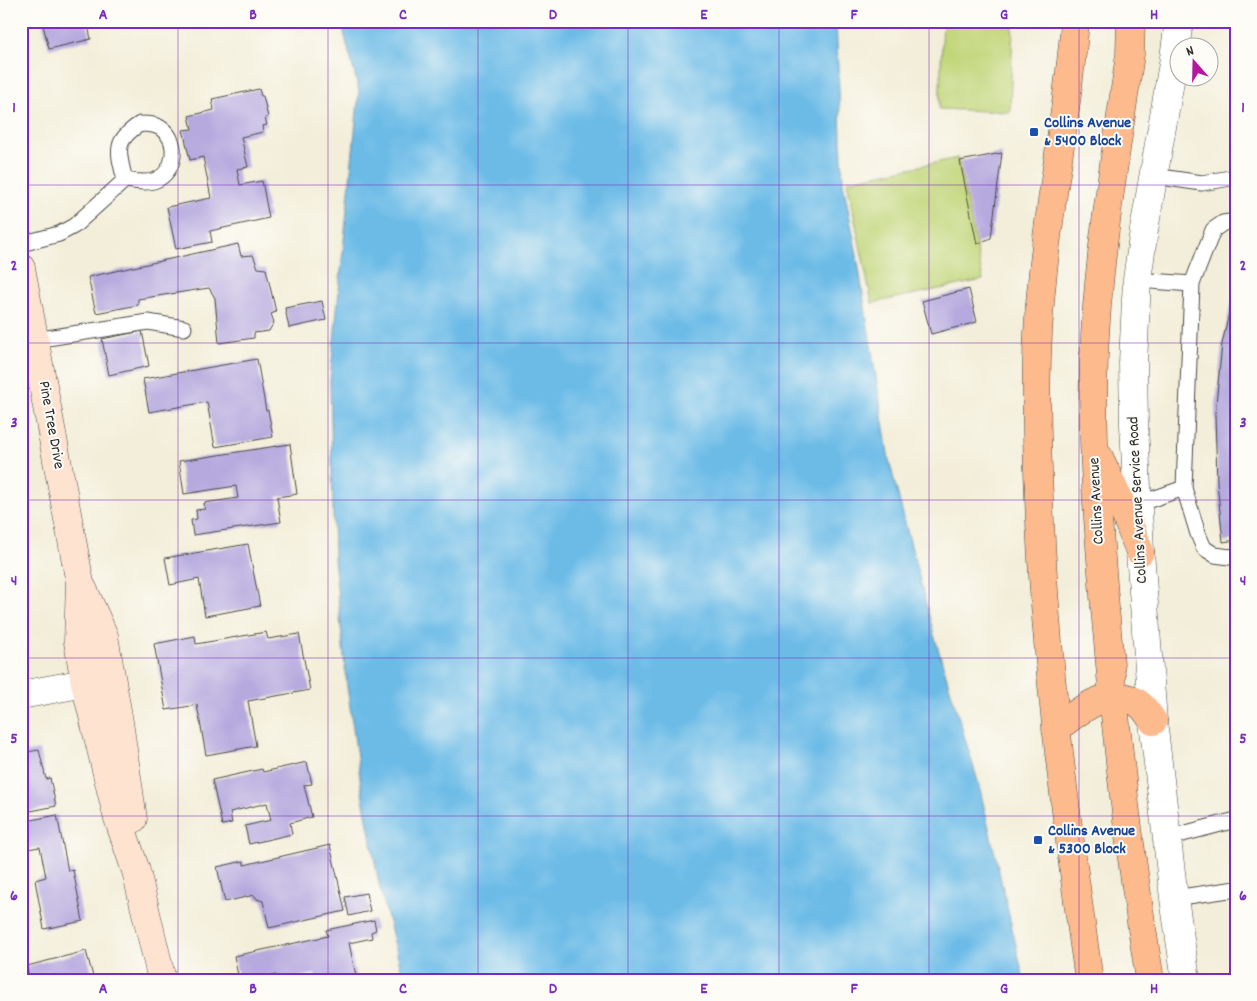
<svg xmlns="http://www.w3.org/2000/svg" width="1257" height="1001" font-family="Dekko,sans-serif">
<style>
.green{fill:#c1d578;stroke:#768052}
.water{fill:#6cbbe7;stroke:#4c7389}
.building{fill:#b5a9de}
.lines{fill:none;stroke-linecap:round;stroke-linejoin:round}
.service-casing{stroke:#494845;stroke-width:17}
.minor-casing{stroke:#494845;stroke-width:29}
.tertiary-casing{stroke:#494845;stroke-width:29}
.secondary-casing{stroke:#494845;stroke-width:29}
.primary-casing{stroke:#494845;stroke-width:29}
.service{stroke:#fff;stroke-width:15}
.minor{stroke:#fff;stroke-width:28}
.tertiary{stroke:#fff;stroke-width:28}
.secondary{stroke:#fee3d1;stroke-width:28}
.primary{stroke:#fcba8d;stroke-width:28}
.grid{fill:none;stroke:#7b2cbf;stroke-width:1;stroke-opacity:0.55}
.transit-dot{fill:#1a4fb4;stroke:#fdfcf7;stroke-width:2}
.labels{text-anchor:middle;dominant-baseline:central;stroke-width:4;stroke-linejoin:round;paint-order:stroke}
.transit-label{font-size:16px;font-weight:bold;fill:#164399;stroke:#fdfcf7;text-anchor:start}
.street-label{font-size:16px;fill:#2b2b2b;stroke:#fdfcf7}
.neatline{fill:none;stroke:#7b2cbf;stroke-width:2}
.grid-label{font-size:16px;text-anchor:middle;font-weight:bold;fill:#7b2cbf}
</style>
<rect width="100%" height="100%" fill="#fdfcf7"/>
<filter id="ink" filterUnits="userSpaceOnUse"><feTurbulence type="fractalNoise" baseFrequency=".02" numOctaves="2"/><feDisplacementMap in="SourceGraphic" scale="10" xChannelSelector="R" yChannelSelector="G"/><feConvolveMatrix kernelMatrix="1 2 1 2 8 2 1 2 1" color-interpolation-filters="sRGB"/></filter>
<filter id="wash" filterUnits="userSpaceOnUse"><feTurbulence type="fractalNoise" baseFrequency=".0096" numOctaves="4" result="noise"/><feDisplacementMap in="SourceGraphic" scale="20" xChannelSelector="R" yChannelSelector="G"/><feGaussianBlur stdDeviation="1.12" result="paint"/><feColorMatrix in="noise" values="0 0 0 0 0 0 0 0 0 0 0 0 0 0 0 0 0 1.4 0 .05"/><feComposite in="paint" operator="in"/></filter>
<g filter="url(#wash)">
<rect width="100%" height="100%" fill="#f3eed9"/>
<g class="green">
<polygon points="943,21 1013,21 1010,112 939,109"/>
<polygon points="958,158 983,280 872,303 847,181"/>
</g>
<polygon class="water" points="341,21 836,21 843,183 856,250 889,460 934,635 979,785 1024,980 404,980 379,884 362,792 347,686 334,559 330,380 359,91"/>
<g id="blocks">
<g class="building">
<polygon points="42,21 87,21 91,39 49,49"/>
<polygon points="259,89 261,96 263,96 268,117 265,118 267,125 262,126 263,132 241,137 248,167 237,169 240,185 262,181 269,218 210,231 212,242 176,249 167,207 211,198 203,157 190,160 183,130 192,129 189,116 214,110 212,99"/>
<polygon points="1002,153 991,238 977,244 960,161"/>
<polygon points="238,244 241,256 253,255 258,268 266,269 276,312 271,314 274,322 269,331 254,333 254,338 219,343 215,298 209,288 138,299 138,305 96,313 88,277"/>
<polygon points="1235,286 1236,540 1223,542 1217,482 1215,414 1222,344"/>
<polygon points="969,289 977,322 931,334 922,301"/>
<polygon points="322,301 326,320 289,328 285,308"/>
<polygon points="142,331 149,366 109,375 102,339"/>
<polygon points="257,359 266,411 268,410 273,437 215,447 207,402 149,412 143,379"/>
<polygon points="290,444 297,494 277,497 281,522 193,535 191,520 197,519 196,510 205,509 204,503 238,498 236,486 184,494 179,461"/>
<polygon points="248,544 260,606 205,616 199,579 170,585 165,558"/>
<polygon points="266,632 268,639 299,634 310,690 248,701 256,746 206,755 197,705 166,710 154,644 195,636 196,644"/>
<polygon points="39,750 46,779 50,778 56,806 21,813 21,753"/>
<polygon points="307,762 312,784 304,785 312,817 290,823 292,834 249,844 245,826 271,820 267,803 230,812 232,823 222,825 212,780 262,769 263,772"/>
<polygon points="57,815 68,871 73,870 83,921 44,929 35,880 46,877 40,847 21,850 21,822"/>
<polygon points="330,845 345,911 269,928 263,901 257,899 254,895 225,902 217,867 244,861 244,865"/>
<polygon points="366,893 370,911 349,916 345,897"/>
<polygon points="374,920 376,930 371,932 372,938 349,943 357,980 316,980 315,974 295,978 296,980 277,980 276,975 252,980 239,980 234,956 328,936 326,930"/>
<polygon points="86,951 94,980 30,980 27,966"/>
</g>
</g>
</g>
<g filter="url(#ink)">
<use href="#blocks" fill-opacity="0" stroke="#494845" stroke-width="1"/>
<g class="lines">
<g class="service-casing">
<g id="service">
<path d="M140,124C147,124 156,124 162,129C180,142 175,172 156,180C147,184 133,181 125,180C118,152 113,141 140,124Z"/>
<polyline points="1153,176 1202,183 1236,177"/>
<polyline points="1236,221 1223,223 1213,230 1192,284 1184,488 1198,534 1204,548 1215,555 1230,557 1236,556"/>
<polyline points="21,244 59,234 74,226 125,180"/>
<polyline points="1137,280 1192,284"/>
<polyline points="35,340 148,322 184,328"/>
<polyline points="1138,504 1184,488"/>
<polyline points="1167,838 1236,820"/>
<polyline points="1174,898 1236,889"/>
</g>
</g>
<g class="minor-casing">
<polyline id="minor" points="21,695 85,683"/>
</g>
<g class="tertiary-casing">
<polyline id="tertiary" points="1179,21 1174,58 1144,230 1137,280 1133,363 1134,424 1140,552 1153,721 1174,898 1186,980"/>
</g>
<g class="secondary-casing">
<g id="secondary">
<polyline points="21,268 80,583 78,642 85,683 117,815 136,871 162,980"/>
<polyline points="83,589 104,636 119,722 133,819"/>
</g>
</g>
<g class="primary-casing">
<g id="primary">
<path d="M1075,21C1067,126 1043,229 1038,334C1035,388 1037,444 1039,498C1045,660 1066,820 1089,980"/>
<path d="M1131,21L1130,54C1116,154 1098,254 1094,356C1091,440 1098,524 1105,608C1115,732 1130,857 1150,980"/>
<polyline points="1099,457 1121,504 1140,552"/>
<path d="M1056,729C1076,713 1110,684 1138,703C1144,707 1149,715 1153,721"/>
</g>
</g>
<use href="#service" class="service"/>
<use href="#minor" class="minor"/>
<use href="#tertiary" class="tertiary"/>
<use href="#secondary" class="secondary"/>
<use href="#primary" class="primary"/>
</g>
</g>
<path class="grid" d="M178,21V980M328,21V980M478,21V980M628,21V980M779,21V980M929,21V980M1079,21V980M21,185H1236M21,343H1236M21,500H1236M21,658H1236M21,816H1236"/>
<g class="transit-dot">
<rect x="1029" y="127" width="10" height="10" rx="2.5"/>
<rect x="1033" y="835" width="10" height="10" rx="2.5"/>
</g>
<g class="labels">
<g class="transit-label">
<text x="1044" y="123">Collins Avenue<tspan x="1044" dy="18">&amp; 5400 Block</tspan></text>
<text x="1048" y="831">Collins Avenue<tspan x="1048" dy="18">&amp; 5300 Block</tspan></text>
</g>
<g class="street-label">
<text transform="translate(51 425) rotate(80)">Pine Tree Drive</text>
<text transform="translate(1138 500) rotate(-93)">Collins Avenue Service Road</text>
<text transform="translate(1097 501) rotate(-93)">Collins Avenue</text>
</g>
</g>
<rect width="1257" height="1001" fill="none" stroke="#fdfcf7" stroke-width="55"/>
<g transform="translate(1194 62) rotate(340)"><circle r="24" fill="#fdfcf7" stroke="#a9a8a5"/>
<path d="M0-4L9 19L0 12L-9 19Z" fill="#b5179e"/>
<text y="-8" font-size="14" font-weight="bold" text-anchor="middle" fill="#2b2b2b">N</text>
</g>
<rect x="28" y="28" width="1202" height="946" class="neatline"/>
<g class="grid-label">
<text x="103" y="19">A</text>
<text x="253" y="19">B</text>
<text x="403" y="19">C</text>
<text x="553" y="19">D</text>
<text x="704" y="19">E</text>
<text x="854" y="19">F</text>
<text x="1004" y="19">G</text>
<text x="1154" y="19">H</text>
<text x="14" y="112">1</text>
<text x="1243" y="112">1</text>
<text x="14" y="270">2</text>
<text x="1243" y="270">2</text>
<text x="14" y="427">3</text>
<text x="1243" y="427">3</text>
<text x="14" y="585">4</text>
<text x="1243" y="585">4</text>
<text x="14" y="743">5</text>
<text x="1243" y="743">5</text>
<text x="14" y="900">6</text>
<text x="1243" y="900">6</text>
<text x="103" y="993">A</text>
<text x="253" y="993">B</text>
<text x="403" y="993">C</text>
<text x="553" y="993">D</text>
<text x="704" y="993">E</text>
<text x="854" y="993">F</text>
<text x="1004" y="993">G</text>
<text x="1154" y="993">H</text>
</g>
</svg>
